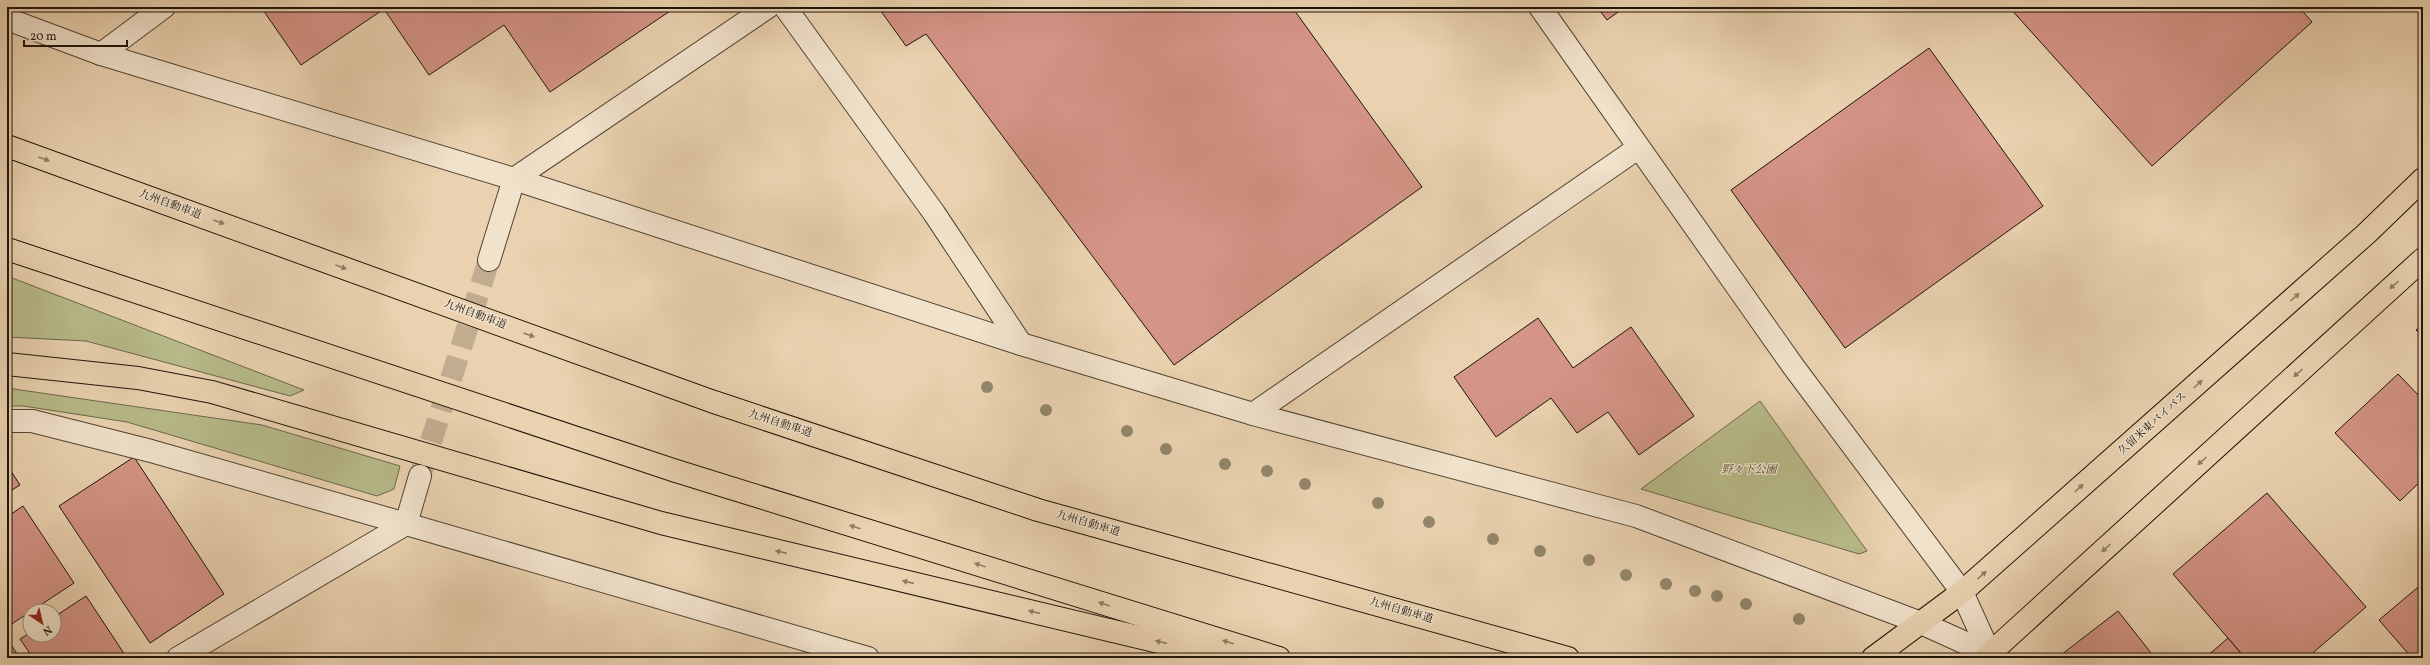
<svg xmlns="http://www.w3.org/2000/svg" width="2430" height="665" font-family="Vollkorn,'Noto Serif JP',serif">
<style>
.green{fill:#b8bb8a;stroke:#6b684a}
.building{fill:#d49486;stroke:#1e150a}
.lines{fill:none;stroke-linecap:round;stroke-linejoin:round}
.minor-tunnel{stroke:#c1ac8f;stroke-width:22;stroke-dasharray:22 11;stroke-linecap:butt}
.minor-casing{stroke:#514434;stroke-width:24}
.tertiary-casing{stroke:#514434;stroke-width:24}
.trunk-casing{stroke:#1e150a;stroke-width:24}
.motorway-casing{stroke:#1e150a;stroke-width:24}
.minor{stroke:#f1e2cc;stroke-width:22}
.tertiary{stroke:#f1e2cc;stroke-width:22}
.trunk{stroke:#ead2b0;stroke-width:22}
.motorway{stroke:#ead2b0;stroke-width:22}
.tree{fill:#93866a}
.oneway{fill:#8e7d65}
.labels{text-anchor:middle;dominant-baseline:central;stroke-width:3;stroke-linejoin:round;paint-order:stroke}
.street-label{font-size:11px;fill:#1e150a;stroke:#f1e2cc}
.park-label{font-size:11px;font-style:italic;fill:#4c4730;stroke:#f1e2cc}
</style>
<rect width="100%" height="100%" fill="#ead2b0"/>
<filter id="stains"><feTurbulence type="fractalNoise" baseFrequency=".005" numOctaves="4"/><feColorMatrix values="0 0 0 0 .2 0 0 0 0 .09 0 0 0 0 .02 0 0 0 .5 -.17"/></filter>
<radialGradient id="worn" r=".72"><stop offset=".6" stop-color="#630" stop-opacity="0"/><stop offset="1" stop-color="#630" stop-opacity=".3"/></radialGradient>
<g class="green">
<polygon points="7,276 304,390 290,396 86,341 7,337"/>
<polygon points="7,388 262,425 400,466 394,489 377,496 127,422 23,406 7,406"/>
<polygon points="1760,401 1867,551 1859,554 1641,489"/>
</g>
<g class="building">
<polygon points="261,7 676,7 550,92 504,25 429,75 384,9 301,65"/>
<polygon points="878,7 1292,7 1422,187 1174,365 926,34 906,46"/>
<polygon points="1597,7 1625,7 1607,20"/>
<polygon points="2009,7 2299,7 2312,22 2152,166"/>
<polygon points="1929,48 2043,206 1845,348 1731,190"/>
<polygon points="1538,318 1573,368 1631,327 1694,416 1639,455 1608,412 1577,433 1551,398 1496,437 1454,377"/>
<polygon points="2423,325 2423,337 2416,330"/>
<polygon points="2398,374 2423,400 2423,479 2400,501 2335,433"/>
<polygon points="134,457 224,594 150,643 59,506"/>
<polygon points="7,465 20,485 7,493"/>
<polygon points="2267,493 2366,607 2307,658 2245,658 2173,574"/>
<polygon points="23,506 74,583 7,627 7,517"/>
<polygon points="2423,583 2423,658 2412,658 2379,620"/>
<polygon points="86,596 127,658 33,658 20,639 30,633 30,635 54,635 54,617"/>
<polygon points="2118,611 2155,658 2057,658"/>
<polygon points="2228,638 2245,658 2205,658"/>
<polygon points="7,639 20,658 7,658"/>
</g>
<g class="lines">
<polyline class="minor-tunnel" points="421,473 489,260"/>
<g class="minor-casing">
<g id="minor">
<polyline points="785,7 934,213 1021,344"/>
<polyline points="101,54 164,7"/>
<polyline points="489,260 514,179"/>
<polyline points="1253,414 1638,148"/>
<polyline points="7,421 32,421 151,451 406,524"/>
<polyline points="178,658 406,524 420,476"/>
</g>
</g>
<g class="tertiary-casing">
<g id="tertiary">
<polyline points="1540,7 1793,366 1962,592 1990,654"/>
<polyline points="7,19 101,54 514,179 1021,344 1253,414 1636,516 1921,623 1990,654"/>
<polyline points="514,179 768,7"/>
<polyline points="406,524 868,658"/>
</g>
</g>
<g class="trunk-casing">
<g id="trunk">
<polyline points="1873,658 1962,592 2366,234 2423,179"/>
<polyline points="1985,658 2423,259"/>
</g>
</g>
<g class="motorway-casing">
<g id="motorway">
<polyline points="7,146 711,401 1038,510 1568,658"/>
<polyline points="7,249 676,471 1279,658"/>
<polyline points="7,364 138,378 212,392 661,523 1226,658"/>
</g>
</g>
<use href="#minor" class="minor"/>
<use href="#tertiary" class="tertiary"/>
<use href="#trunk" class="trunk"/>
<use href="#motorway" class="motorway"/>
</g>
<g class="tree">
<circle cx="987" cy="387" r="6"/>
<circle cx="1046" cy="410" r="6"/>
<circle cx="1127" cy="431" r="6"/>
<circle cx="1166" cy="449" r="6"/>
<circle cx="1225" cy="464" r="6"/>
<circle cx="1267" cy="471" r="6"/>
<circle cx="1305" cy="484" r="6"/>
<circle cx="1378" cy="503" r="6"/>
<circle cx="1429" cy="522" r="6"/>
<circle cx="1493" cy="539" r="6"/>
<circle cx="1540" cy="551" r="6"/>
<circle cx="1589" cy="560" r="6"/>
<circle cx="1626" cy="575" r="6"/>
<circle cx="1666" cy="584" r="6"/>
<circle cx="1695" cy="591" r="6"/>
<circle cx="1717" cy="596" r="6"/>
<circle cx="1746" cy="604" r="6"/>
<circle cx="1799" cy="619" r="6"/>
</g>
<defs><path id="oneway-solid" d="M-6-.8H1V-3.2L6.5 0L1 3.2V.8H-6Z"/></defs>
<g class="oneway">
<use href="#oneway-solid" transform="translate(44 159) rotate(20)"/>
<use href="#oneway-solid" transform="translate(219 222) rotate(20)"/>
<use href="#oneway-solid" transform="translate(341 267) rotate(20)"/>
<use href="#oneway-solid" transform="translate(2394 285) rotate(138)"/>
<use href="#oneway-solid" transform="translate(2295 297) rotate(-42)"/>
<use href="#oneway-solid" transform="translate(529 335) rotate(20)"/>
<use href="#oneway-solid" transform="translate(2298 373) rotate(138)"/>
<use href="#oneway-solid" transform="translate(2198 384) rotate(-42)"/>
<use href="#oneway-solid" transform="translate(2202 461) rotate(138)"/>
<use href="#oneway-solid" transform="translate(2079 488) rotate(-42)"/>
<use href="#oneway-solid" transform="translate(855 527) rotate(-163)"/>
<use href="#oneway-solid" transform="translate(2106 548) rotate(138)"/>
<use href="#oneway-solid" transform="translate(781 552) rotate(-167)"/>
<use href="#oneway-solid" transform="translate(980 565) rotate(-163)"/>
<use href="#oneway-solid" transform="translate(1982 575) rotate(-42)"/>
<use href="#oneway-solid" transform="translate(908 582) rotate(-167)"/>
<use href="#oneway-solid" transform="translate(1104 604) rotate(-163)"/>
<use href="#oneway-solid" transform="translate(1034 612) rotate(-167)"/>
<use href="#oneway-solid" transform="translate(1161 642) rotate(-167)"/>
<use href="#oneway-solid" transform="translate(1228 642) rotate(-163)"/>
</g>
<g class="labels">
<g class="street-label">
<text transform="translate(170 205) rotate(20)">九州自動車道</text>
<text transform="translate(475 315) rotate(20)">九州自動車道</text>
<text transform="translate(780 424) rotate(18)">九州自動車道</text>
<text transform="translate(2153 424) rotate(-42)">久留米東バイパス</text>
<text transform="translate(1088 524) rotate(16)">九州自動車道</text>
<text transform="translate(1401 611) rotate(16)">九州自動車道</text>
</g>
<g class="park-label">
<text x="1749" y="470">野々下公園</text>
</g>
</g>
<rect width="2430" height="665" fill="none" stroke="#ead2b0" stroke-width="24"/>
<rect x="8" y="8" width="2414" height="649" fill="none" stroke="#1e150a" stroke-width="2"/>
<rect x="12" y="12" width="2406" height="641" fill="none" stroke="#1e150a"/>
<g transform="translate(42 623) rotate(145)"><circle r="19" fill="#f1e2cc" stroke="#9d907e"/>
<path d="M0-3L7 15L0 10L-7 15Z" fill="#8f2418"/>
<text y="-6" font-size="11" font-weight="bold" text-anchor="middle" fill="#1e150a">N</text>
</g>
<path d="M24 40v6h103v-6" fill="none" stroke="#1e150a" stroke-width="2"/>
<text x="30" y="40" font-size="12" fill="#1e150a" stroke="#f1e2cc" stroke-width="3" paint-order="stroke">20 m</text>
<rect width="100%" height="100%" filter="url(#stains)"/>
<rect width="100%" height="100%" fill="url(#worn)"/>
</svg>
